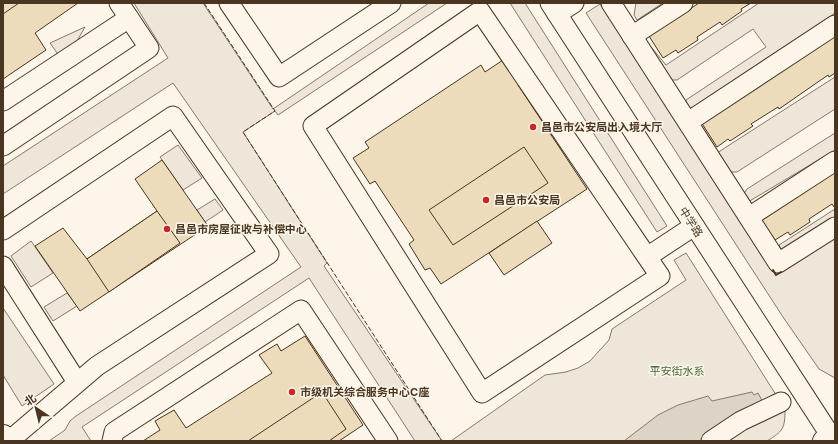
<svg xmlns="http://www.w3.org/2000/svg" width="838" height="444" font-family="Inter,'Noto Sans SC',sans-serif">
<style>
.green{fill:#ede6d9;stroke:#887966}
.water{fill:#dcd4c6;stroke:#887966}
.building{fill:#ecdcbc;stroke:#4a3520}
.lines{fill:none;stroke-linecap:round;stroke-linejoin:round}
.minor-casing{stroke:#4a3520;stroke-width:21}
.major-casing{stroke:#4a3520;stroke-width:24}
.minor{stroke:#fbf6e9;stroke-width:19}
.major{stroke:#fbf6e9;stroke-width:22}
.fence{stroke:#4a3520;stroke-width:1;stroke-dasharray:5 2;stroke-linecap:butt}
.wall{stroke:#4a3520;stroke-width:2}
.poi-dot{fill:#c62828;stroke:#fbf6e9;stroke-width:1.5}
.labels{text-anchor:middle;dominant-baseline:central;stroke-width:3;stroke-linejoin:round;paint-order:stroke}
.poi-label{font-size:11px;font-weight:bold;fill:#4a3520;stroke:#fbf6e9;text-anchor:start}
.street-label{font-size:11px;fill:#4a3520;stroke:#fbf6e9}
.park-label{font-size:11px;fill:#436837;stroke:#fbf6e9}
</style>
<rect width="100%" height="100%" fill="#fbf6e9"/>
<g class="green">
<polygon points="134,3 203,3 273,109 429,3 447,3 278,115 275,111 243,132 327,263 324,266 442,441 415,441 309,278 82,427 91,441 49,441 65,430 70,421 76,416 301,267 173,83 3,194 3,166 168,58"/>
<polygon points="510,3 525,3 667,226 657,232"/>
<polygon points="636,3 663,3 637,20 634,15"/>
<polygon points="759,3 835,3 835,13 689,110 686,105 686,100 766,47 753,29 677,80 671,80 649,50 652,48 666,65"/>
<polygon points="600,4 776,275 835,237 835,378 819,369 783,317 586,13"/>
<polygon points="85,27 73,48 60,57 50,43"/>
<polygon points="835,77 835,109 737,172 728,172 717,153"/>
<polygon points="835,133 835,150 748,202 743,195 747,189"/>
<polygon points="178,145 202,178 183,190 160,157"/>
<polygon points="215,199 223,210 205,222 197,210"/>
<polygon points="835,209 835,219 787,250 781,249 779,245"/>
<polygon points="31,241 53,273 31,287 11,256"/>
<path d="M686,253L785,409C785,429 783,431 767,441H451L545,375L566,372L578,368L590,361L609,340L612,329L686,280L674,260Z"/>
<polygon points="67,293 77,306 53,321 44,307"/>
<polygon points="3,308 54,384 22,406 3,375"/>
</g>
<polygon class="water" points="752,392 754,395 758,393 765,406 739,416 701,441 624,441 658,415 678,405 708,396 712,401"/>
<g class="building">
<polygon points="3,3 78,3 35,33 46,50 3,79"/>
<polygon points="3,3 19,3 3,14"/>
<polygon points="699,3 751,3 741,9 742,11 722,25 720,22 697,37 698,40 678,53 676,50 663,58 649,36"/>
<polygon points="835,35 835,73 829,77 828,75 779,109 778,107 751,124 753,126 730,141 728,139 717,147 701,122"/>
<polygon points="506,58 523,83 518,85 587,189 441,284 430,268 425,270 409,244 414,240 375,181 370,184 353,158 369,148 365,142 481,65 485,72"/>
<polygon points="524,147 548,183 453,245 429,210"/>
<polygon points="162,160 208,226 80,311 35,246 63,228 87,259 157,211 135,179"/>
<polygon points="835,169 835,206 834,207 832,204 809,219 810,222 790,235 788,232 775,240 760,218"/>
<polygon points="157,211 180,243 109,292 87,259"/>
<polygon points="537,221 552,243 504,275 489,253"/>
<polygon points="305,336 363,425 339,441 143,441 160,430 155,421 174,410 186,428 272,373 259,355 277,344 281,351"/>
<polygon points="322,392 346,429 329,441 248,441"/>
</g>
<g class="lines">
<g class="minor-casing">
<g id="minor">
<polyline points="229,3 279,77 391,3"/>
<polyline points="550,3 834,441"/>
<polyline points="611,3 778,263 835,227"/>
<polyline points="557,14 574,3"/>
<polyline points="632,36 683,3"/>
<polyline points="3,101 129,18"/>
<polyline points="688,122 835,25"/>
<polyline points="3,146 149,48 119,3"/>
<polyline points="749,217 835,161"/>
<polyline points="3,230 173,116 269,254 97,366 9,441"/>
<polyline points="647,257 660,276 482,393 313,126 480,11 647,257 694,226"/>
<polyline points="3,266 77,382"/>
<polyline points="112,441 114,432 301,310 388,441"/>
<polyline points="711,441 741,421 781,402"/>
</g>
</g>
<g class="major-casing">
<g id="major">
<polyline points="3,436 6,441"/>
<polyline points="824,441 835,434"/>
</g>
</g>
<use href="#minor" class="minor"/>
<use href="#major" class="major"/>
<polyline class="fence" points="204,3 275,111 243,132 442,441"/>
<polyline class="wall" points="773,270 776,275 781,272"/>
</g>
<g class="poi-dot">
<circle cx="533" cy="127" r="4"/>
<circle cx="486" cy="200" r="4"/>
<circle cx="167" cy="229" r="4"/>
<circle cx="292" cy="392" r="4"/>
</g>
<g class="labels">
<g class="poi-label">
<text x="541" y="127">昌邑市公安局出入境大厅</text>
<text x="494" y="200">昌邑市公安局</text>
<text x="175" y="229">昌邑市房屋征收与补偿中心</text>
<text x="300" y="392">市级机关综合服务中心C座</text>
</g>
<g class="street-label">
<text transform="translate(691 222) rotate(57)">中学路</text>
</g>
<g class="park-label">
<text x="677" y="371">平安街水系</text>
</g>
</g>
<rect width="838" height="444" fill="none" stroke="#4a3520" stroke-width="8"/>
<g transform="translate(36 408) rotate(325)" stroke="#fbf6e9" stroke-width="3" paint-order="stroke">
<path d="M0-3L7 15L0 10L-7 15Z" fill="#4a3520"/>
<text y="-6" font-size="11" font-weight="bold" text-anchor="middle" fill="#4a3520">北</text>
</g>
</svg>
